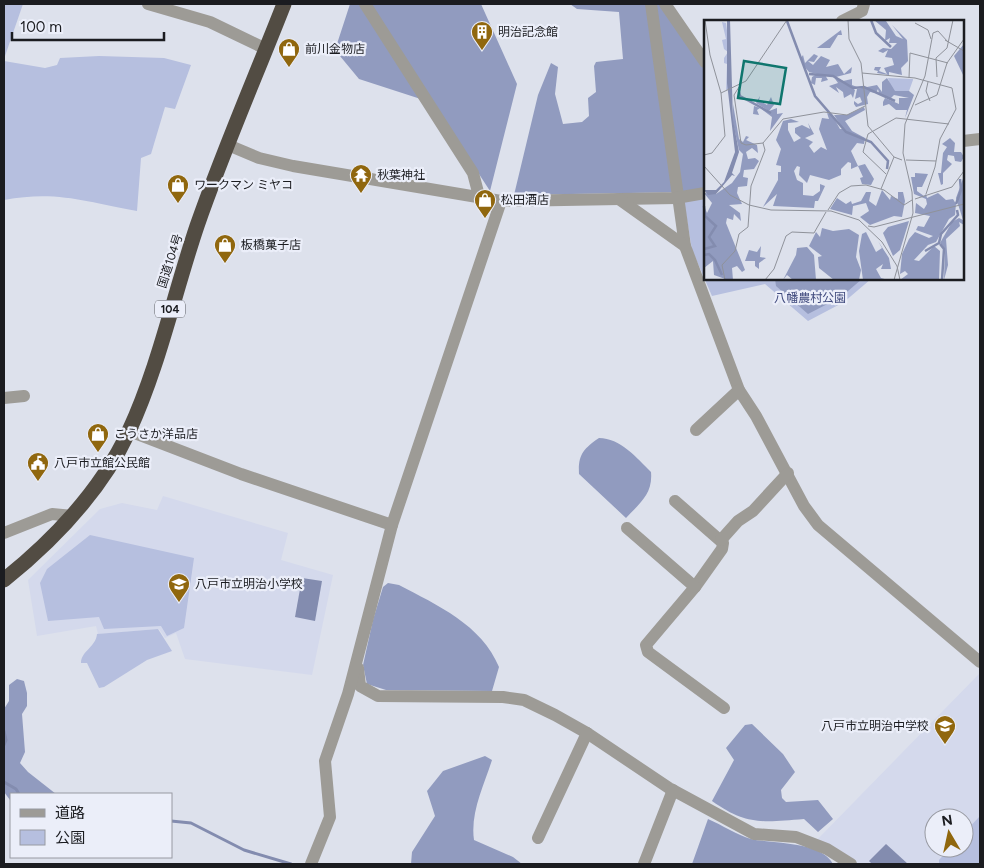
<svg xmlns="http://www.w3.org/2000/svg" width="984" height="868" font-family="Figtree,'Noto Sans JP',sans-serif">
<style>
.built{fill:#d4d9ec;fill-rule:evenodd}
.green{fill:#b6bfdf}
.forest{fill:#919bbf}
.water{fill:#838caf}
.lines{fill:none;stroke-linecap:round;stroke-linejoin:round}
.stream{stroke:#838caf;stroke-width:3}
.street{stroke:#9d9b96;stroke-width:12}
.highway{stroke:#524c43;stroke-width:15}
.labels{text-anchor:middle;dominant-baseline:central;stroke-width:4.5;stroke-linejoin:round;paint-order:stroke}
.shield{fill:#ebeef9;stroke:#595b61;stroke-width:1}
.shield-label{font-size:11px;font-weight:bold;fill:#1b1c20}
.poi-label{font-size:12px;fill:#1b1c20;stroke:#ebeef9;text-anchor:start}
.street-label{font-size:12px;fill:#1b1c20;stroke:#ebeef9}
.park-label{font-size:12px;fill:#414b7e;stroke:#ebeef9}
.inset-river{fill:none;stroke:#838caf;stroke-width:2.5}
.inset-road{fill:none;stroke:#8f929a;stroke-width:1}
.view{fill:#0f766e;fill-opacity:0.15;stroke:#0f766e;stroke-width:2.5}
.inset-edge{fill:none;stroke:#1b1c20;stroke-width:2.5}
</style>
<rect width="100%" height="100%" fill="#dde1ec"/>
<g class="built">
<polygon points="163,496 288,533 281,560 333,575 312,675 185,659 176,633 165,638 159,629 98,634 96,626 37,636 28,580 100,509 122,503 157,510"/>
<path d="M980,673V864H856L815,842ZM934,818H964V848H934Z"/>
</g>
<g class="green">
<polygon points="4,4 23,4 4,59"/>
<path d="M99,56L164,58L191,65L175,109L165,107L151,154L141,158L137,211C87,202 56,190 4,200V61L45,68L57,65L60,58Z"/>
<polygon points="705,198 705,279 871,279 844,302 808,321 765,284 712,296 692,250 684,202"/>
<polygon points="90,535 194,558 184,628 167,636 161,626 104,629 99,617 48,621 40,583 47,569"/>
<path d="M158,629L172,651L147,660L104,687L99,688L87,663H81C81,651 96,647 97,634Z"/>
<polygon points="980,816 980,864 939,864 939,860 950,848 964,848 964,833"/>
</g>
<g class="forest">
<polygon points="350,4 481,4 517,84 490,191 433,103 359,79 335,50"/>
<polygon points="570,4 663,4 705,68 705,189 687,192 514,195 538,95 551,63 558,67 555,94 563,124 582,122 589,116 588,98 596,92 594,66 596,62 623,59 619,12 577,9"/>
<polygon points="775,279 862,279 841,297 808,314 776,286"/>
<path d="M599,438C620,438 637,458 651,472C653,494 640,503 626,518L579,474C578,455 583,449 599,438Z"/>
<path d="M388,583L399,585C437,605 482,625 499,667L492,691L386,690L367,684L363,665L373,620L383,587Z"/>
<polygon points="17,679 24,681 27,693 27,706 22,714 25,752 20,763 28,772 56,794 11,794 11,808 10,800 4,792 4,709 9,701 9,685"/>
<path d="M752,724L783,754L795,772L781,790L782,798L786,802L818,800L833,819L818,832L804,819C764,822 747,826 712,801L734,760L726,748L745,725Z"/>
<path d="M485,756L492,760C484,785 470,813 474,840L513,857L522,864H411L412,852L435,816L427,791L443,771Z"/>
<path d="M708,819C722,825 737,835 751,839C772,844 821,841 833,864H692Z"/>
</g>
<g class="water">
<polygon points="302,578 322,581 315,621 295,617"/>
<polygon points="886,844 908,864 872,864 869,861"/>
</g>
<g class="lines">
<g class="stream">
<polyline points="4,731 6,740 4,745"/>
<polyline points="4,782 16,789 19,794"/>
<polyline points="171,821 191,823 244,850 291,864"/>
</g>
<g class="street">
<polyline points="148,4 210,22 266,49"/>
<polyline points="365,4 473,173 479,196"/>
<polyline points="651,4 685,246 739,390 756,416 804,506 818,525 980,662"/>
<polyline points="665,4 705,62"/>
<polyline points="842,21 862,11 864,4"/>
<polyline points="963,141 980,139"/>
<polyline points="228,145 259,158 293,166 501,201 676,198 705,193"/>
<polyline points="619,199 685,246"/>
<polyline points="4,398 24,396"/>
<polyline points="696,430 739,390"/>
<polyline points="129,431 241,474 392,525"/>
<polyline points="675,501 723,543 722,549 695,587 646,645 648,652 724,708"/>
<polyline points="627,528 695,587"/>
<polyline points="4,533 52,514 73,516"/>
<polyline points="721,540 738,521 753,511 788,473"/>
<polyline points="358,668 360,686 378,696 503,697 524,700 555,715 587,733 669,788 754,834 796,837 827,849 851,864"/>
<polyline points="538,838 587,733"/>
<polyline points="311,864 330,817 325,761 348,694 392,525 501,201"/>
<polyline points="644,864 673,790"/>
</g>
<path class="highway" d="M4,580C55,539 101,491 129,431C159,366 174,294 197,226C223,151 255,78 284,4"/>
</g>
<defs>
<g id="building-pin" transform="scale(1.125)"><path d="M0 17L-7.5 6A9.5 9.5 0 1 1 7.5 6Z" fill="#90670e" stroke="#ebeef9"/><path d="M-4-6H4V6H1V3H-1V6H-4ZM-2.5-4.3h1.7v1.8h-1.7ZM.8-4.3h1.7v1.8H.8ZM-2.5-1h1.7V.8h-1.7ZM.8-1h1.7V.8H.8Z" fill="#fff"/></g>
<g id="shop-pin" transform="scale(1.125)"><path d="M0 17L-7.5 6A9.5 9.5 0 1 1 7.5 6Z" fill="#90670e" stroke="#ebeef9"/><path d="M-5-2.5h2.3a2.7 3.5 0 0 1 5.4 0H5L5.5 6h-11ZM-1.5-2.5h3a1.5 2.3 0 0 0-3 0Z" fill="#fff"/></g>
<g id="temple-pin" transform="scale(1.125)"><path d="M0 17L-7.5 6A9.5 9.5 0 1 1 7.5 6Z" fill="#90670e" stroke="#ebeef9"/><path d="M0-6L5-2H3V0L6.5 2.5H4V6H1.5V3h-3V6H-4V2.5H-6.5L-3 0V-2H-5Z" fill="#fff"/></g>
<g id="civic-pin" transform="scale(1.125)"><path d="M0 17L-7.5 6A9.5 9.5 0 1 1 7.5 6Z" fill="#90670e" stroke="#ebeef9"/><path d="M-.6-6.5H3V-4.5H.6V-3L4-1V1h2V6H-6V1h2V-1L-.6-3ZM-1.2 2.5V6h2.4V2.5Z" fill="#fff"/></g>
<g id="school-pin" transform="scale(1.125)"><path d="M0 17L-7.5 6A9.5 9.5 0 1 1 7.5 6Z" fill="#90670e" stroke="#ebeef9"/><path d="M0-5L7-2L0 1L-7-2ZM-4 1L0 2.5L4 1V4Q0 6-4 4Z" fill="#fff"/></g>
</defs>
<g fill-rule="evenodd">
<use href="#building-pin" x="482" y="32"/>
<use href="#shop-pin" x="289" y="49"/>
<use href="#temple-pin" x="361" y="175"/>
<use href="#shop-pin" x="178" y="185"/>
<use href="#shop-pin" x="485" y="200"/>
<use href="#shop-pin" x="225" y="245"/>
<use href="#shop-pin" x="98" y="434"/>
<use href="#civic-pin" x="38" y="463"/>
<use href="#school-pin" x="179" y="584"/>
<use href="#school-pin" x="945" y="726"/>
</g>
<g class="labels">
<rect class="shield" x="155" y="300.5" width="30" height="17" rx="4"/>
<g class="shield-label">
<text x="170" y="309">104</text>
</g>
<g class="poi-label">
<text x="498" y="32">明治記念館</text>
<text x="305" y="49">前川金物店</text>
<text x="377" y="175">秋葉神社</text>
<text x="194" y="185">ワークマン ミヤコ</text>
<text x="501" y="200">松田酒店</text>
<text x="241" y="245">板橋菓子店</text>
<text x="114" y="434">こうさか洋品店</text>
<text x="54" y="463">八戸市立館公民館</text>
<text x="195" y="584">八戸市立明治小学校</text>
<text x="929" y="726" text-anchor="end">八戸市立明治中学校</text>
</g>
<g class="street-label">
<text transform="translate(170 261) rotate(-72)">国道104号</text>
</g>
<g class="park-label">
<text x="810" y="298">八幡農村公園</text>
</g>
</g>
<g transform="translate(704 20)">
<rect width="260" height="260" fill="#dde1ec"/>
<path d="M18,2L22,3L25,26V68L22,71L23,44L20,43V38L24,32L20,29L18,20L22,19ZM184,58L209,59V60L205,71H188Z" fill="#b6bfdf"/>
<path d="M170,0L182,1L192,16L199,19L188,5L203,20L204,41L197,48L198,55L185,52V55L173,53L174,51L170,50L171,47H177L175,51L183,54L180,48L190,45L188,38L181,37L184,30L179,33L174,31L179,28L187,29L193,23H185L186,18L181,21L182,10ZM137,10L138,15H134L126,28H113ZM260,24V57L250,36ZM110,34L114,36L110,42L104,41L109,45L117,36L126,40L122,47L134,44L140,54L148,47L147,53L132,57L139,61L148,59V65L153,67H147L151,70L149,78L147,74L140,78L139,72L132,67L135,73L125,66L134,63L129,56L121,55L124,60L117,62L118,58H112L111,65L107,63L108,57L113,54L105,52L100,46L97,38L99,35L101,43ZM183,58L191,71H205L210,75L201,98L203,90H192L185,84L179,86V82L181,78L195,84V78H205L190,75L186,79L175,73L174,69L172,73L166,72L163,77L164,84L152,87L150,84V81L154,84L158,82L156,77L151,79L153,69L173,65L178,72V62ZM56,76L55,80L63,85L67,77L70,85L65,91L73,88V94L79,93L66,111L68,97L56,88L53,90L55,95L49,94L50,86L65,91L52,83ZM29,84L35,119L39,122L42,116L45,117L42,120L53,125L54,133L48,128L42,132L44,139L51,138L55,141L50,149L40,150L39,157L44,158L43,166L34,167L33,173L38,184L25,185L36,193L37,201L30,194L29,200L23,198L22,203L41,250L38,252L33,246L28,248L29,260H24L10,255L9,241L0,248V186L3,193L8,183L0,173L12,174L28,163L36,152L39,134L35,130L29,103ZM160,87L161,90L141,101L148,111L161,118L160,124L153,123L147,131L154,146L147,149V143L144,142L137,149V155L125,160L106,155L103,163L95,155L96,147L93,146L90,151L93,160L99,163V175L109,176L116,171V164L121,166L114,181H111L110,188L69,186L73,174L59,187L74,160V152H77V146L72,145L77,129L72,120L79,101L87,99L95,102L84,103V110L90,122L97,118L91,113V108L98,105L106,109L104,103L110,114L101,118L109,122L105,126L110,133L117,127L123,130L115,109L118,98L125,99L123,93L128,95L136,109H139L130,95H143ZM246,118L251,123L250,132H257L260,137L257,142L251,141L250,136L244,135L243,140L248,144L239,153V164L237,165L234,153H237L239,133L243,127L238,124ZM161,144L170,159L167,165L158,164L156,158L159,157L154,146ZM211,153L224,154L218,167H213V171L220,176L222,174L223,178L234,173L242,180L249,179L252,184L251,195L245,199L232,222L224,225L210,240L215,241L230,226L236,231L235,260H196L204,254L201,251L196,254L198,234L205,219L211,212L225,218L229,216L212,210L214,206L220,207L226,196L211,193L212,183L220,189L223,184L222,179L210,174L207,157H211ZM260,156V205L255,202L256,206L242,219L244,245L240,260L241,229L236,223L248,202L255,198L259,200L252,178ZM178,170L186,180L187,176L194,179V172H199L201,181L198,197L190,196L166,205L156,197L165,191L162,183L149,186L148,195L126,189L133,178L142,184L147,181L148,184L157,181L162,172H167L165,181L172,186ZM205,201L196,230L189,236L179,213L184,207ZM118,208L129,211L145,209L155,215L152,237L157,250L155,260H130L115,248L114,237L118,236L105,226L112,212L116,217ZM162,212L172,232L178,228L174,221L185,238L187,249H177L179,244L172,249L177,258L184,260H159L155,231L158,214ZM57,226L56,237L62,238L55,243V249L51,246V241H41L45,230L53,232ZM103,227L110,235L112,260H89L83,255L79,260L92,235L93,228Z" fill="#919bbf"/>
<path d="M23,0H26L29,100L35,132L28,153L31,156L28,155L12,174L4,175L0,170H12L20,162L31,132L23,63Z" fill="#838caf"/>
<path class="inset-river" d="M167,0L172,13L187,27M83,1L111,76L142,112L167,122L184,141L183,149M105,54L129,56L149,68L160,67L191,81M35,72L36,76L67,93M252,184L257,170L256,159M0,186L1,196L12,206L5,217L11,226L0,229M236,224L240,229L238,260M221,231L235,223L237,214L254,195L253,190M0,235L5,234L11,240L18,255"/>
<path class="inset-road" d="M1,0L6,35L17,73M144,0L145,19L157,43L164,106L190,137L198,140M211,3L224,10L227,19M241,20L260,31M158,53L211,58L248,68L252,89L236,119L231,147L222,174M233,57L232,38L243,28L249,0M205,58L206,33L244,43M224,62L222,71L226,81M211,85L233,75L243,43L260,19M59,123L79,99L120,92L143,95L161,86M0,135L8,133L21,116L17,73L42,61L83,0M202,140L232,141M0,146L26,175L45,185L67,190L127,191L155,200L178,222L193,246L196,260M182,154L159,132L164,114L192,98L245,104M177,169L190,137M211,179L248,167L260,151M124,190L135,173L147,166L162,165L180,170L200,185L208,180M164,206L170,207L260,184M21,260L18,245L31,231L35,214L44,207L47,166L61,130L59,123L42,125L37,123L30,75L35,67M61,260L70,249L82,216L88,212L110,213L122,192M190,260L209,193L208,172L199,133L201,104L221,56L229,13L234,11L244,22"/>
<path class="view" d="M40,41L82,48L76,84L34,78Z"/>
<rect width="260" height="260" class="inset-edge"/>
</g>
<rect width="984" height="868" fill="none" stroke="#1b1c20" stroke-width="10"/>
<rect x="10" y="793" width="162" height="65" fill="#ebeef9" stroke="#989aa2"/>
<rect x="20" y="809" width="25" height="8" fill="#9d9b96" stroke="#989aa2"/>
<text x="55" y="818" font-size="15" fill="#1b1c20">道路</text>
<rect x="20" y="830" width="25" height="15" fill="#b6bfdf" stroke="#989aa2"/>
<text x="55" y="843" font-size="15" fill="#1b1c20">公園</text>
<g transform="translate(949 833) rotate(351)"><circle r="24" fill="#ebeef9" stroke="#989aa2"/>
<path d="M0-4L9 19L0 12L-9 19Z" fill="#90670e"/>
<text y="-8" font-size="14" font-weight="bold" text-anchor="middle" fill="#1b1c20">N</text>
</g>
<path d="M12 32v8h152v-8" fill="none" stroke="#1b1c20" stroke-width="2.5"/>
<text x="20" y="32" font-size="15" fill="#1b1c20" stroke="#ebeef9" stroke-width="4" paint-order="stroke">100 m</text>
</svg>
